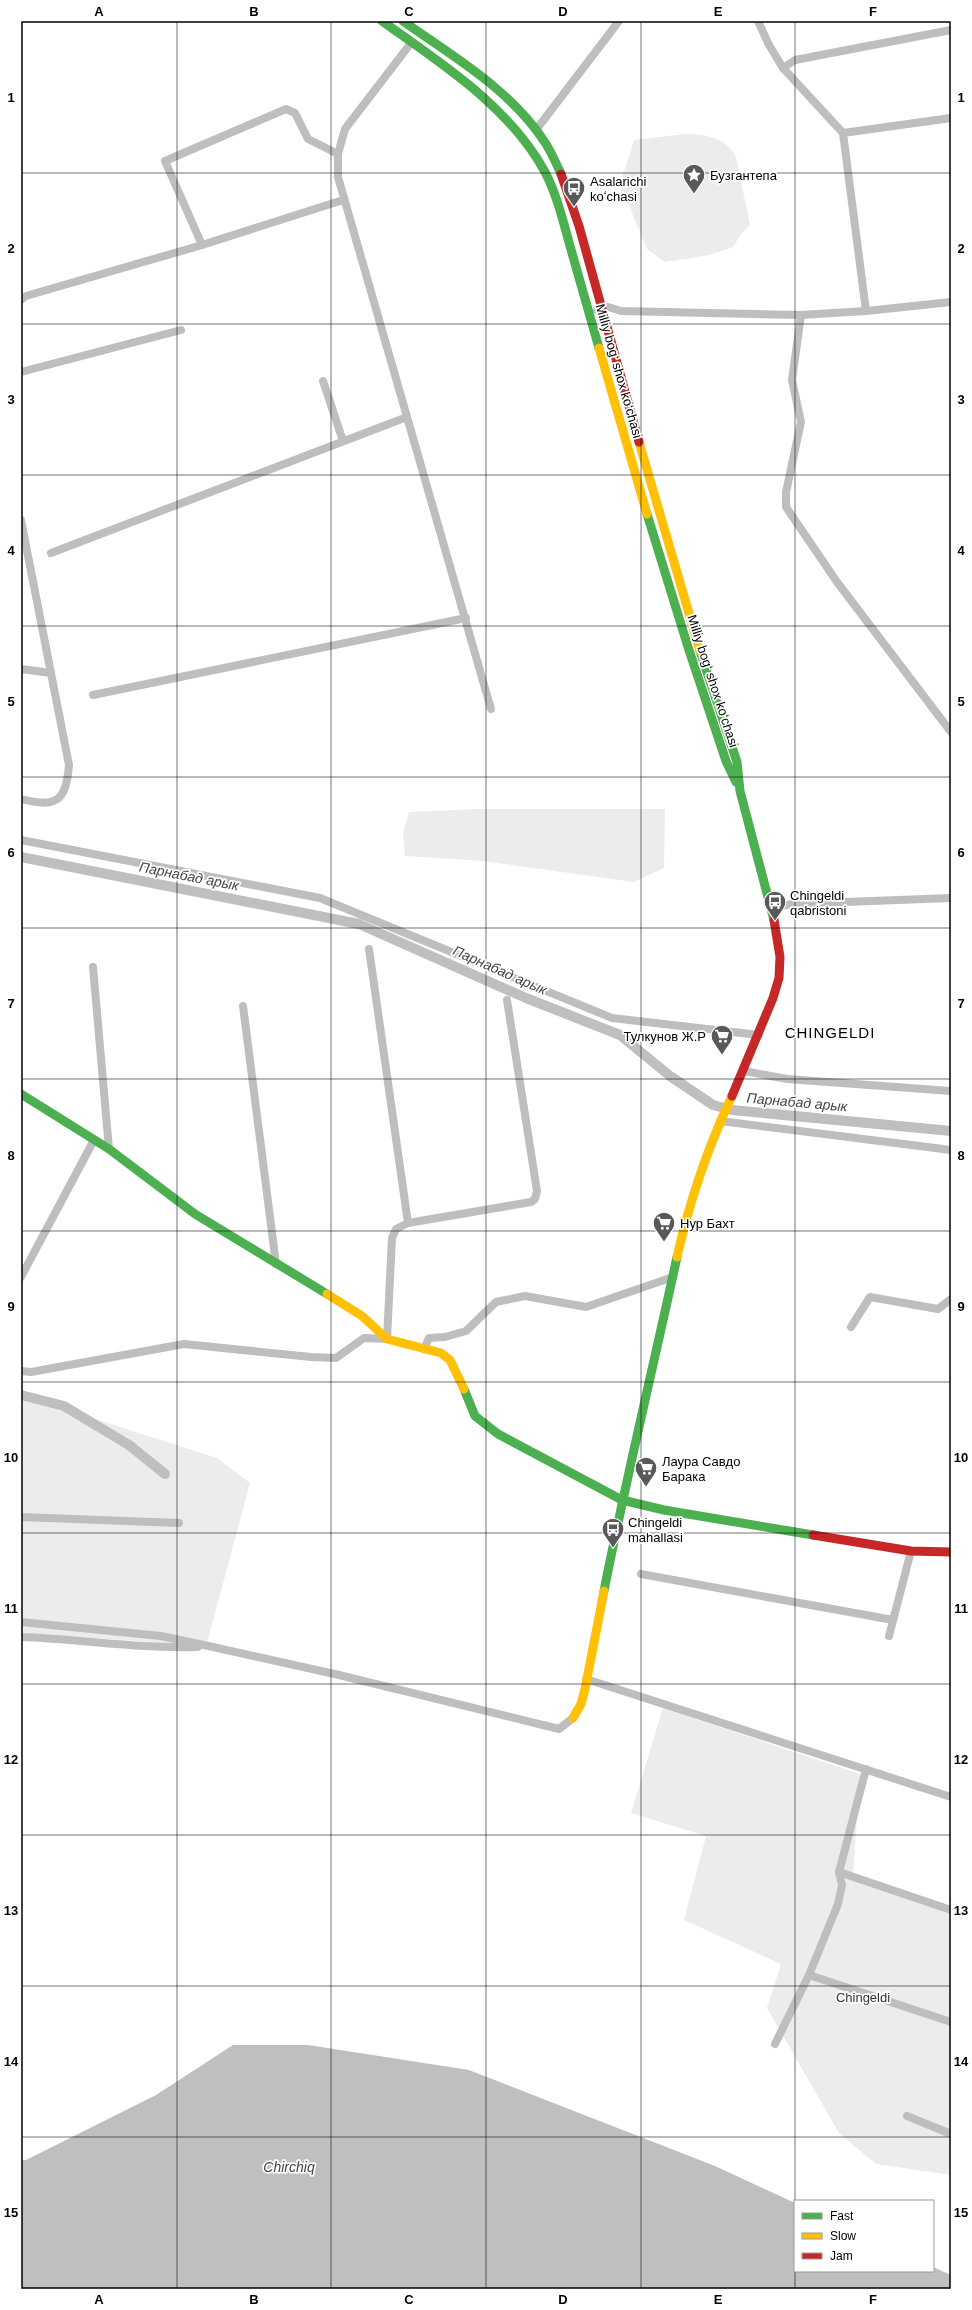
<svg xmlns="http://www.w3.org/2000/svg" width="972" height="2310" font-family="Arial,sans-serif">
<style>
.green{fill:#ececec}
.water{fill:#bfbfbf}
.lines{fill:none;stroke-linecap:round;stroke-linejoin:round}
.canal{stroke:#bfbfbf;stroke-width:10}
.street{stroke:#bebebe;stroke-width:8}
.fast{stroke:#4caf50;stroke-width:9}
.slow{stroke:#ffc107;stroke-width:9}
.jam{stroke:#c62828;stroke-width:9}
.grid{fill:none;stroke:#000;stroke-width:1;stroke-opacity:0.55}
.labels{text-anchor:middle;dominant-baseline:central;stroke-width:3.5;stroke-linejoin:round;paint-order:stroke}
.poi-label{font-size:13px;fill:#000;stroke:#fff;text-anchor:start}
.street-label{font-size:13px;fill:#000;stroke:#fff}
.park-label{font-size:13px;fill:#333;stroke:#fff}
.water-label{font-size:14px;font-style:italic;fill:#444;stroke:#fff}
.quarter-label{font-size:15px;letter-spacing:1px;fill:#000;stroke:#fff}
.neatline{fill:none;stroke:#000;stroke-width:1.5}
.grid-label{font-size:13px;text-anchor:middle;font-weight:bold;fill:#000}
</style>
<rect width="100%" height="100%" fill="#fff"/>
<g class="green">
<path d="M686,134C705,134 727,138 736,157L750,225L742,233L733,247L710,255L665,262L647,249L620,184L634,140Z"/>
<polygon points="476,809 665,809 664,868 634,882 482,861 405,856 403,833 409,812"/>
<polygon points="21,1400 92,1418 217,1458 250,1483 207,1643 169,1643 21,1633"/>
<polygon points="663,1708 860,1774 853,1875 951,1910 951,2175 876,2164 839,2133 767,2008 781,1964 684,1920 706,1836 631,1813"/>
</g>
<polygon class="water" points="233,2045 308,2045 469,2070 715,2166 795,2203 795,2271 933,2271 933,2267 951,2275 951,2289 21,2289 21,2160 26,2160 156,2095"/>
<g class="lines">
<g class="canal">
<polyline points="21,857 359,924 526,998 620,1035 670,1076 713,1105 732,1110 951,1131"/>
<polyline points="21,1395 64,1406 129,1445 165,1474"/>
</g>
<g class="street">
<polyline points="758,21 769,45 783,68 843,133 866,311"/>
<polyline points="411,43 345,129 338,154 338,177 491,709"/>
<polyline points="783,68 795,60 951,30"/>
<polyline points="536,130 619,21"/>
<polyline points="843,133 951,118"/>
<polyline points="202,245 165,161 286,109 295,113 308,139 338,154"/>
<polyline points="21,300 26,296 202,245 343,200"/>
<polyline points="597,310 608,307 621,311 801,315 866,311 951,302"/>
<polyline points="801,315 792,380 801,422 786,492 786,507 837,582 951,732"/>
<polyline points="21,372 181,330"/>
<polyline points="323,381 343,441"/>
<path d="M21,520L69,765C66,802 56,808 21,799"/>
<polyline points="51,553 407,417"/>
<polyline points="21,669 51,673"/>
<polyline points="93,695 466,618"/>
<polyline points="21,840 320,898 612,1018 759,1035"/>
<polyline points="772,908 792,904 951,898"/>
<polyline points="93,967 109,1149"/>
<polyline points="243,1006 276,1264"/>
<polyline points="744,1071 787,1079 951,1091"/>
<polyline points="720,1121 951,1150"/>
<polyline points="408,1223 531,1202 535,1199 537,1191 507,1000"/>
<polyline points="21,1277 94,1140"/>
<polyline points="851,1327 870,1297 938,1309 951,1299"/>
<polyline points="424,1349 429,1338 445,1337 466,1331 496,1302 525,1296 586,1307 673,1277"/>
<polyline points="21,1371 31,1372 184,1344 311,1357 336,1358 364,1338 387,1339 392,1238 396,1229 408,1223 369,949"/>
<polyline points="21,1517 179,1523"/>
<polyline points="641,1574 893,1620"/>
<polyline points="21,1622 161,1636 213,1647 339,1675 559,1729 573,1718"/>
<polyline points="889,1636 911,1551"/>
<path d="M21,1637C80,1639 139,1649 198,1647"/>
<polyline points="586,1679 951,1797"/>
<polyline points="839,1872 951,1910"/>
<polyline points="809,1975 951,2022"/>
<polyline points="775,2044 809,1975 838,1904 842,1885 839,1872 866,1769"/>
<polyline points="907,2116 951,2134"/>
</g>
<g class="fast">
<path d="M382,21C442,64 509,106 545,172C557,195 563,221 570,246C580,280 589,314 599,348"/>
<path d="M403,21C452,56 510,89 544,141C551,151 556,163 561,174"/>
<polyline points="647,514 688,647 726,761 736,782"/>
<polyline points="700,651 737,762 740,791 774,920"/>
<polyline points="21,1094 109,1149 195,1214 327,1294"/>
<polyline points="464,1389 475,1416 498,1434 622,1500 664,1510 813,1535"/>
<path d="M604,1591C626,1479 653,1368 677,1257"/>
</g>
<g class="slow">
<polyline points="599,348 647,514"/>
<polyline points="639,442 700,651"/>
<path d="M677,1257C690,1199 707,1149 732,1096"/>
<polyline points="327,1294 362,1316 387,1339 441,1353 450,1360 464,1389"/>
<polyline points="573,1718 581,1704 585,1689 604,1591"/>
</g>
<g class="jam">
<polyline points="561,174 579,226 639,442"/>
<polyline points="732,1096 773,998 779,978 780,957 774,920"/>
<polyline points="813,1535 911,1551 951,1552"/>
</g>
</g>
<path class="grid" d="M177,21V2289M331,21V2289M486,21V2289M641,21V2289M795,21V2201M21,173H951M21,324H951M21,475H951M21,626H951M21,777H951M21,928H951M21,1079H951M21,1231H951M21,1382H951M21,1533H951M21,1684H951M21,1835H951M21,1986H951M21,2137H951M795,2271V2289"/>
<defs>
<g id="sight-pin" transform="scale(1.15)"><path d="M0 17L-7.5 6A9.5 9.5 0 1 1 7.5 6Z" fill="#595959" stroke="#fff"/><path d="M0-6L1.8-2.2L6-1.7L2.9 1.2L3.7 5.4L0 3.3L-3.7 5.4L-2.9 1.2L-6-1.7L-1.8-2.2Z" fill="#fff"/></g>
<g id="bus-pin" transform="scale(1.15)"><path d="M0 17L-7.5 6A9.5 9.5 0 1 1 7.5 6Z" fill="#595959" stroke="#fff"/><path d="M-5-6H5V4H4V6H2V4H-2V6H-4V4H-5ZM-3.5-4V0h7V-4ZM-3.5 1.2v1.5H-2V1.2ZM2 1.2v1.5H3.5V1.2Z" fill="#fff"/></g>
<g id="supermarket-pin" transform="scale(1.15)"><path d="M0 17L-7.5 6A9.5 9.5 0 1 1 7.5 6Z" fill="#595959" stroke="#fff"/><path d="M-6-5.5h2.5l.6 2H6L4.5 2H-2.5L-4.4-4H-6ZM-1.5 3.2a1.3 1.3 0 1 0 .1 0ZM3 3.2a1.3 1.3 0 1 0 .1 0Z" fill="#fff"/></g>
</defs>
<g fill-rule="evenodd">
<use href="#sight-pin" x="694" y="175"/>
<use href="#bus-pin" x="574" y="188"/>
<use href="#bus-pin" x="775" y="902"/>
<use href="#supermarket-pin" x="722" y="1036"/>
<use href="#supermarket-pin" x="664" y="1223"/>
<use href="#supermarket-pin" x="646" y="1468"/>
<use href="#bus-pin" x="613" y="1529"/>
</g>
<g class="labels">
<g class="poi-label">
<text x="710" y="175">Бузгантепа</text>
<text x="590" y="181">Asalarichi<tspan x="590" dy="15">koʻchasi</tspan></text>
<text x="790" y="895">Chingeldi<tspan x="790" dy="15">qabristoni</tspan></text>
<text x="706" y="1036" text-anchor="end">Тулкунов Ж.Р</text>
<text x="680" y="1223">Нур Бахт</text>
<text x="662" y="1461">Лаура Савдо<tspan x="662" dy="15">Барака</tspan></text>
<text x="628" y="1522">Chingeldi<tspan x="628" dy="15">mahallasi</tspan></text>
</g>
<g class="street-label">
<text transform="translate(619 371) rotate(74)">Milliy bog‘ shox ko‘chasi</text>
<text transform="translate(713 681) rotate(72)">Milliy bog‘ shox ko‘chasi</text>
</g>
<g class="park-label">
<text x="863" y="1997">Chingeldi</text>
</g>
<g class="water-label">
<text transform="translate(189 876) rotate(11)">Парнабад арык</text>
<text transform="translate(500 970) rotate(24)">Парнабад арык</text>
<text transform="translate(797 1102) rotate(5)">Парнабад арык</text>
<text x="289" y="2167">Chirchiq</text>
</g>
<g class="quarter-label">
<text x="830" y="1032">CHINGELDI</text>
</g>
</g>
<rect width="972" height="2310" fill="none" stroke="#ffffff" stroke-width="44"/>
<rect x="794" y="2200" width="140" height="72" fill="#ffffff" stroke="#999999"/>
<rect x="802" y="2213" width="20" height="6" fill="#4caf50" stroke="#999999"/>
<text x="830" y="2220" font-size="12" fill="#000000">Fast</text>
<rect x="802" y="2233" width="20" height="6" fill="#ffc107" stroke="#999999"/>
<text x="830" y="2240" font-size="12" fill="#000000">Slow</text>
<rect x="802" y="2253" width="20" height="6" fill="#c62828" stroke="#999999"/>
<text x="830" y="2260" font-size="12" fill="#000000">Jam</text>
<rect x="22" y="22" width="928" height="2266" class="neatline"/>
<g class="grid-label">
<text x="99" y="16">A</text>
<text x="254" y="16">B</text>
<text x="409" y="16">C</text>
<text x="563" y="16">D</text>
<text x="718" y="16">E</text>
<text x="873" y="16">F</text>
<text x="11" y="102">1</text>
<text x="961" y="102">1</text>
<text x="11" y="253">2</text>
<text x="961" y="253">2</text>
<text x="11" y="404">3</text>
<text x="961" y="404">3</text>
<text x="11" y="555">4</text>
<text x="961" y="555">4</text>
<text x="11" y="706">5</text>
<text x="961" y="706">5</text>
<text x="11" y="857">6</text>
<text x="961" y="857">6</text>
<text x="11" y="1008">7</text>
<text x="961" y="1008">7</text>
<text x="11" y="1160">8</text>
<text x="961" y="1160">8</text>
<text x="11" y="1311">9</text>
<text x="961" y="1311">9</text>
<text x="11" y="1462">10</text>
<text x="961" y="1462">10</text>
<text x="11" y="1613">11</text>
<text x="961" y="1613">11</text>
<text x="11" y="1764">12</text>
<text x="961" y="1764">12</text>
<text x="11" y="1915">13</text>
<text x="961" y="1915">13</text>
<text x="11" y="2066">14</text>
<text x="961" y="2066">14</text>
<text x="11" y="2217">15</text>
<text x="961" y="2217">15</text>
<text x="99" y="2304">A</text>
<text x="254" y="2304">B</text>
<text x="409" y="2304">C</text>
<text x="563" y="2304">D</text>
<text x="718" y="2304">E</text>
<text x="873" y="2304">F</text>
</g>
</svg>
